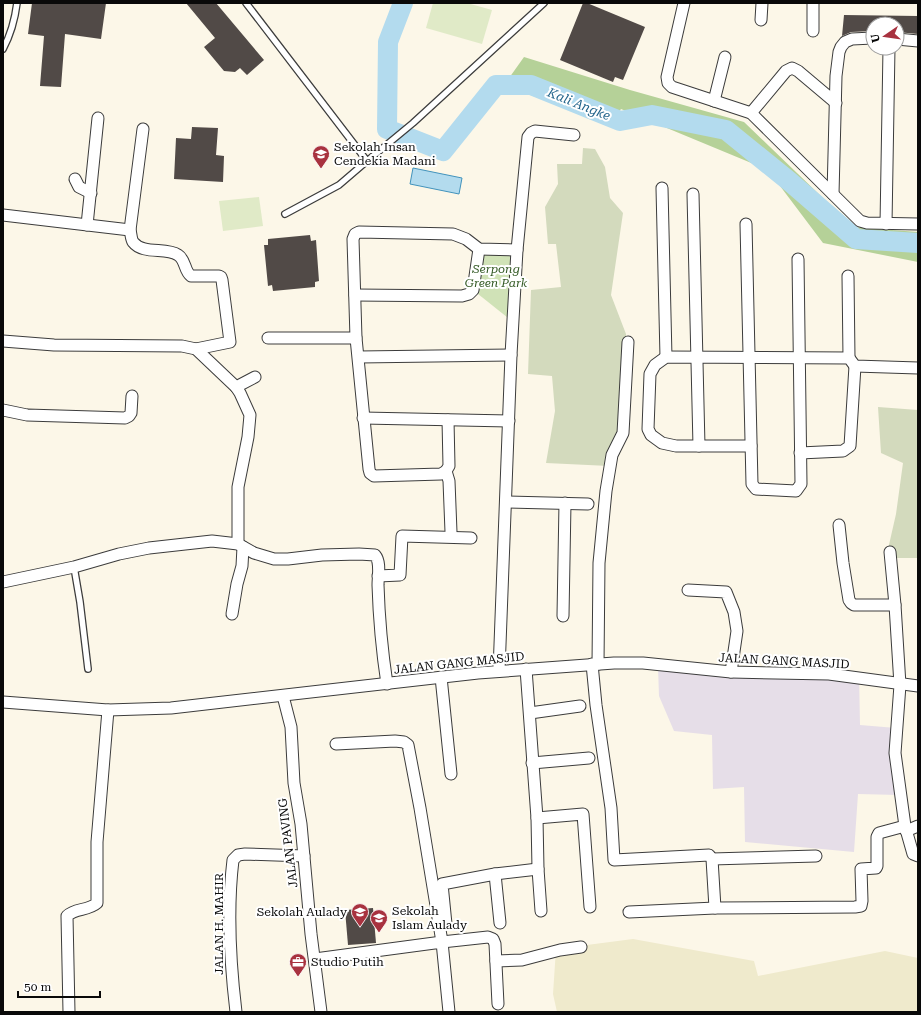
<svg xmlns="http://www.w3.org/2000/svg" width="921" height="1015" font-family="'Roboto Serif',serif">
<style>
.industrial{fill:#e6dee8}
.farmland{fill:#efeacc}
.green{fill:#d0e2b7}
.forest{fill:#b5d198}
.cemetery{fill:#d3dabd}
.pitch{fill:#e0eac7}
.water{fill:#b3dbee;stroke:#4293bc}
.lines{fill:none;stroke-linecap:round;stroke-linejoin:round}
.river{stroke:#b3dbee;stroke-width:20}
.building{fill:#514a47}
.service-casing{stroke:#3c3c3c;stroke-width:8}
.minor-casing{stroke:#3c3c3c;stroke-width:13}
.service{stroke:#fff;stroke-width:5.5}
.minor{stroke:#fff;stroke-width:11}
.labels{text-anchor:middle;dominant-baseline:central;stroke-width:4;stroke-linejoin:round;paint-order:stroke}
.poi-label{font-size:12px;fill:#090909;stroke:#fff;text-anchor:start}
.park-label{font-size:12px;font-style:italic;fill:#315822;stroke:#fff}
.street-label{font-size:12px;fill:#090909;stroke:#fff}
.water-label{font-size:13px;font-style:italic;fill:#22648b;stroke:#fff}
</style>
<rect width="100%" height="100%" fill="#fcf7e8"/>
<polygon class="industrial" points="658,667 859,673 860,725 896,728 899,795 858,794 854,852 745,842 744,787 713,789 712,735 674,731 659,696"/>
<polygon class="farmland" points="633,939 754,961 758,976 885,951 918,958 918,1012 557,1012 553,994 556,949"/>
<polygon class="green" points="479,249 517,250 513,322 473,290"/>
<polygon class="forest" points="524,57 630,90 744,122 853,227 918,232 918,262 823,243 768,170 621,109 610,125 504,85"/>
<g class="cemetery">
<polygon points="583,148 595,149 605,167 610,198 623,213 611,295 626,334 623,436 618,446 620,454 609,466 546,463 555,411 552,376 528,374 531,290 561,287 556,244 548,244 545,207 558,184 557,164 582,164"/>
<polygon points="878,407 918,410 918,558 886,558 896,514 903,463 881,453"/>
</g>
<g class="pitch">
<polygon points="433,3 467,3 492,10 482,44 426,28"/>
<polygon points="259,197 263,226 223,231 219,201"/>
</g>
<polygon class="water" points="413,168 462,178 459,194 410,184"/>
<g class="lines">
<polyline class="river" points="403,3 388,42 387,129 443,151 496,85 531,85 620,121 652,115 726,130 789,181 856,239 918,243"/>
</g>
<g class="building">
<polygon points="32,3 106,3 101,39 65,34 61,87 40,86 44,36 28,34"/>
<polygon points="186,3 216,3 264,60 247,75 240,68 235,72 224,71 204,47 215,38"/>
<polygon points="583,3 587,3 645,27 623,80 615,77 613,82 560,60"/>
<polygon points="844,15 918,16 918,34 897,32 897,24 873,24 873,31 851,32 842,36"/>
<polygon points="192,127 218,128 216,155 224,156 223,182 174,179 176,138 191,139"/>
<polygon points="310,235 311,241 316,240 319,281 315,282 315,287 273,291 272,285 268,286 264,245 268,245 268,239"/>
<polygon points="373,908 376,943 348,945 345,910"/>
</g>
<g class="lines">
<g class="service-casing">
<g id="service">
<polyline points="246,3 367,161 413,123 544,3"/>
<path d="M3,49C11,34 15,19 17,3"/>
<polyline points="285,214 339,185 367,161"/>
<polyline points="74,567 80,602 88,669"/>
</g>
</g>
<g class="minor-casing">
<g id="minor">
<polyline points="684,3 667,77 668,83 672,87 751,113 860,221 867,223 918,224"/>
<polyline points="813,3 813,31"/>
<polyline points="761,20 762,3"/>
<polyline points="897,39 918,41"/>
<polyline points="714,101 725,57"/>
<polyline points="751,113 786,71 792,68 798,71 836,103"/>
<path d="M143,129L130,230C131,233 131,239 133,242C143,255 166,247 178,255C186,260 184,271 191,276H219L221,277L222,280L230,342L196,349"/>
<polyline points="75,179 79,187 91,193"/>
<polyline points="662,188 666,357"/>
<polyline points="693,194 699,446"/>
<polyline points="833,194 836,76 839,52 841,47 845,42 852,39 873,38"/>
<polyline points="3,215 130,230"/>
<polyline points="746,224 752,484 756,489 796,491 801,484 798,259"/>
<polyline points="886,224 889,48"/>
<polyline points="87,225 98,118"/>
<polyline points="848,276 849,358"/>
<polyline points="355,295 462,296 469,294 473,290 479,249"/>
<polyline points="268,338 356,338"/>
<polyline points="3,341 54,345 182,346 196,349 236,387 255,377"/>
<polyline points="359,357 511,355"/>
<polyline points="236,387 240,393 250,415 248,437 238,487 238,544"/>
<polyline points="3,410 27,415 125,418 129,416 131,413 132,396"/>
<polyline points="363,418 509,421"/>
<polyline points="448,420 449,466 446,471 441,474 374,476 370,473 369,469 356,338 353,239 355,234 359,232 453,234 466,239 479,249 517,250"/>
<polyline points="751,446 676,446 662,443 651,435 648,429 650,374 655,365 666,357 849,358 855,366 918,368"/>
<polyline points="800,453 843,451 850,446 855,366"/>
<polyline points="446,471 449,481 451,532"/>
<polyline points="506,502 588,504"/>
<polyline points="839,525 843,563 849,600 851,603 854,605 895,605"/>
<polyline points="890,552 895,605 900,685 895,753 905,826 913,854 918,856"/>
<polyline points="378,576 400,575 402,536 471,538"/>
<path d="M3,582L74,567L119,554L149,548L212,541L238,544L254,553L274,559H288L322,555L359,554L375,555C381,562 378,576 378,585C379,618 382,651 387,684"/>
<polyline points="688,590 726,592 734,612 737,631 731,672"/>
<polyline points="232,614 237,584 242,566 243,547"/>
<polyline points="563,616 565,503"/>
<polyline points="592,664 596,705 611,808 614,860 709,855 712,859 715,908"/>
<polyline points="598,664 599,563 606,491 612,455 623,433 628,342"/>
<polyline points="526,669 537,818 538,869 541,911"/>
<polyline points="499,671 511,355 517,250 528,137 531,133 535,131 574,135"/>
<polyline points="441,677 451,774"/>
<polyline points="283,696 291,727 294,783 301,824 311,934 321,1012"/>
<polyline points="3,702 108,710 171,708 478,673 614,663 643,663 731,672 829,674 918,686"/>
<polyline points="530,713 580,706"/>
<polyline points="336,744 395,741 404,742 408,745 420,808 442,942 488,937 493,939 495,944 498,1004"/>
<polyline points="532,763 589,758"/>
<polyline points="537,818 583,814 590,907"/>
<polyline points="906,831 918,826"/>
<polyline points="712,859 816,856"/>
<polyline points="495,874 500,923"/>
<polyline points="629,912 715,908 855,907 861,906 862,901 861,869 876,868 877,866 877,837 879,833 905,826"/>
<polyline points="446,924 442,884 495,874 538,869"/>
<polyline points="315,959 442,942 449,1012"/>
<polyline points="496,961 522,960 560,950 581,947"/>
<path d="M69,1012L67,916C75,908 88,911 97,903V842L108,710"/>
<path d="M236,1012C230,962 227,910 233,860L238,855L245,854L304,856"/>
</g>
</g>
<use href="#service" class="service"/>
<use href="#minor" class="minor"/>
</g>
<defs>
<g id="school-pin" transform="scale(0.9)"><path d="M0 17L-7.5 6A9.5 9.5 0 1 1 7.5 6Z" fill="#a8323f" stroke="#fff"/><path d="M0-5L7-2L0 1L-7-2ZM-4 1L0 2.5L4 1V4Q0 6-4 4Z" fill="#fff"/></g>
<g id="office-pin" transform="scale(0.9)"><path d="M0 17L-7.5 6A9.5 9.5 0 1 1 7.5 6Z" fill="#a8323f" stroke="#fff"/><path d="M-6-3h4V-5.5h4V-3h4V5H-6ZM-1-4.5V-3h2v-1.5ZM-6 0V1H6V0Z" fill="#fff"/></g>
</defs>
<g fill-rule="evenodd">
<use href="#school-pin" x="321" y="154"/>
<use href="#school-pin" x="360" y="912"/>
<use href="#school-pin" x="379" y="918"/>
<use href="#office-pin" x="298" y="962"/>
</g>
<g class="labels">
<g class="poi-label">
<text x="334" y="147">Sekolah Insan<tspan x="334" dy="14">Cendekia Madani</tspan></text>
<text x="392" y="911">Sekolah<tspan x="392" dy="14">Islam Aulady</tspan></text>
<text x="347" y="912" text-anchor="end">Sekolah Aulady</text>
<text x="311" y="962">Studio Putih</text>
</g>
<g class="park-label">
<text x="496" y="269">Serpong<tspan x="496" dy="14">Green Park</tspan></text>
</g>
<g class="street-label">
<text transform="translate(784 661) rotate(3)">JALAN GANG MASJID</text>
<text transform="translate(459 663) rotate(-6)">JALAN GANG MASJID</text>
<text transform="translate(288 843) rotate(-97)">JALAN PAVING</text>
<text transform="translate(219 924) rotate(-90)">JALAN H. MAHIR</text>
</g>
<g class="water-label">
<text transform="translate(579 104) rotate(22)">Kali Angke</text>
</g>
</g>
<rect width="921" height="1015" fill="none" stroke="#090909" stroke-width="8"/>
<g transform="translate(885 36) rotate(257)"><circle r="19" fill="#ffffff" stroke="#9d9d9d"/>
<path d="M0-3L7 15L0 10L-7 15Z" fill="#a8323f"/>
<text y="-6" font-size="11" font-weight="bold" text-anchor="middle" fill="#090909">U</text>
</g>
<path d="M18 991v6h82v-6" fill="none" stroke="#090909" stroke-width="2"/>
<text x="24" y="991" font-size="12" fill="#090909" stroke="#ffffff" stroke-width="3" paint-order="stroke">50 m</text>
</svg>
